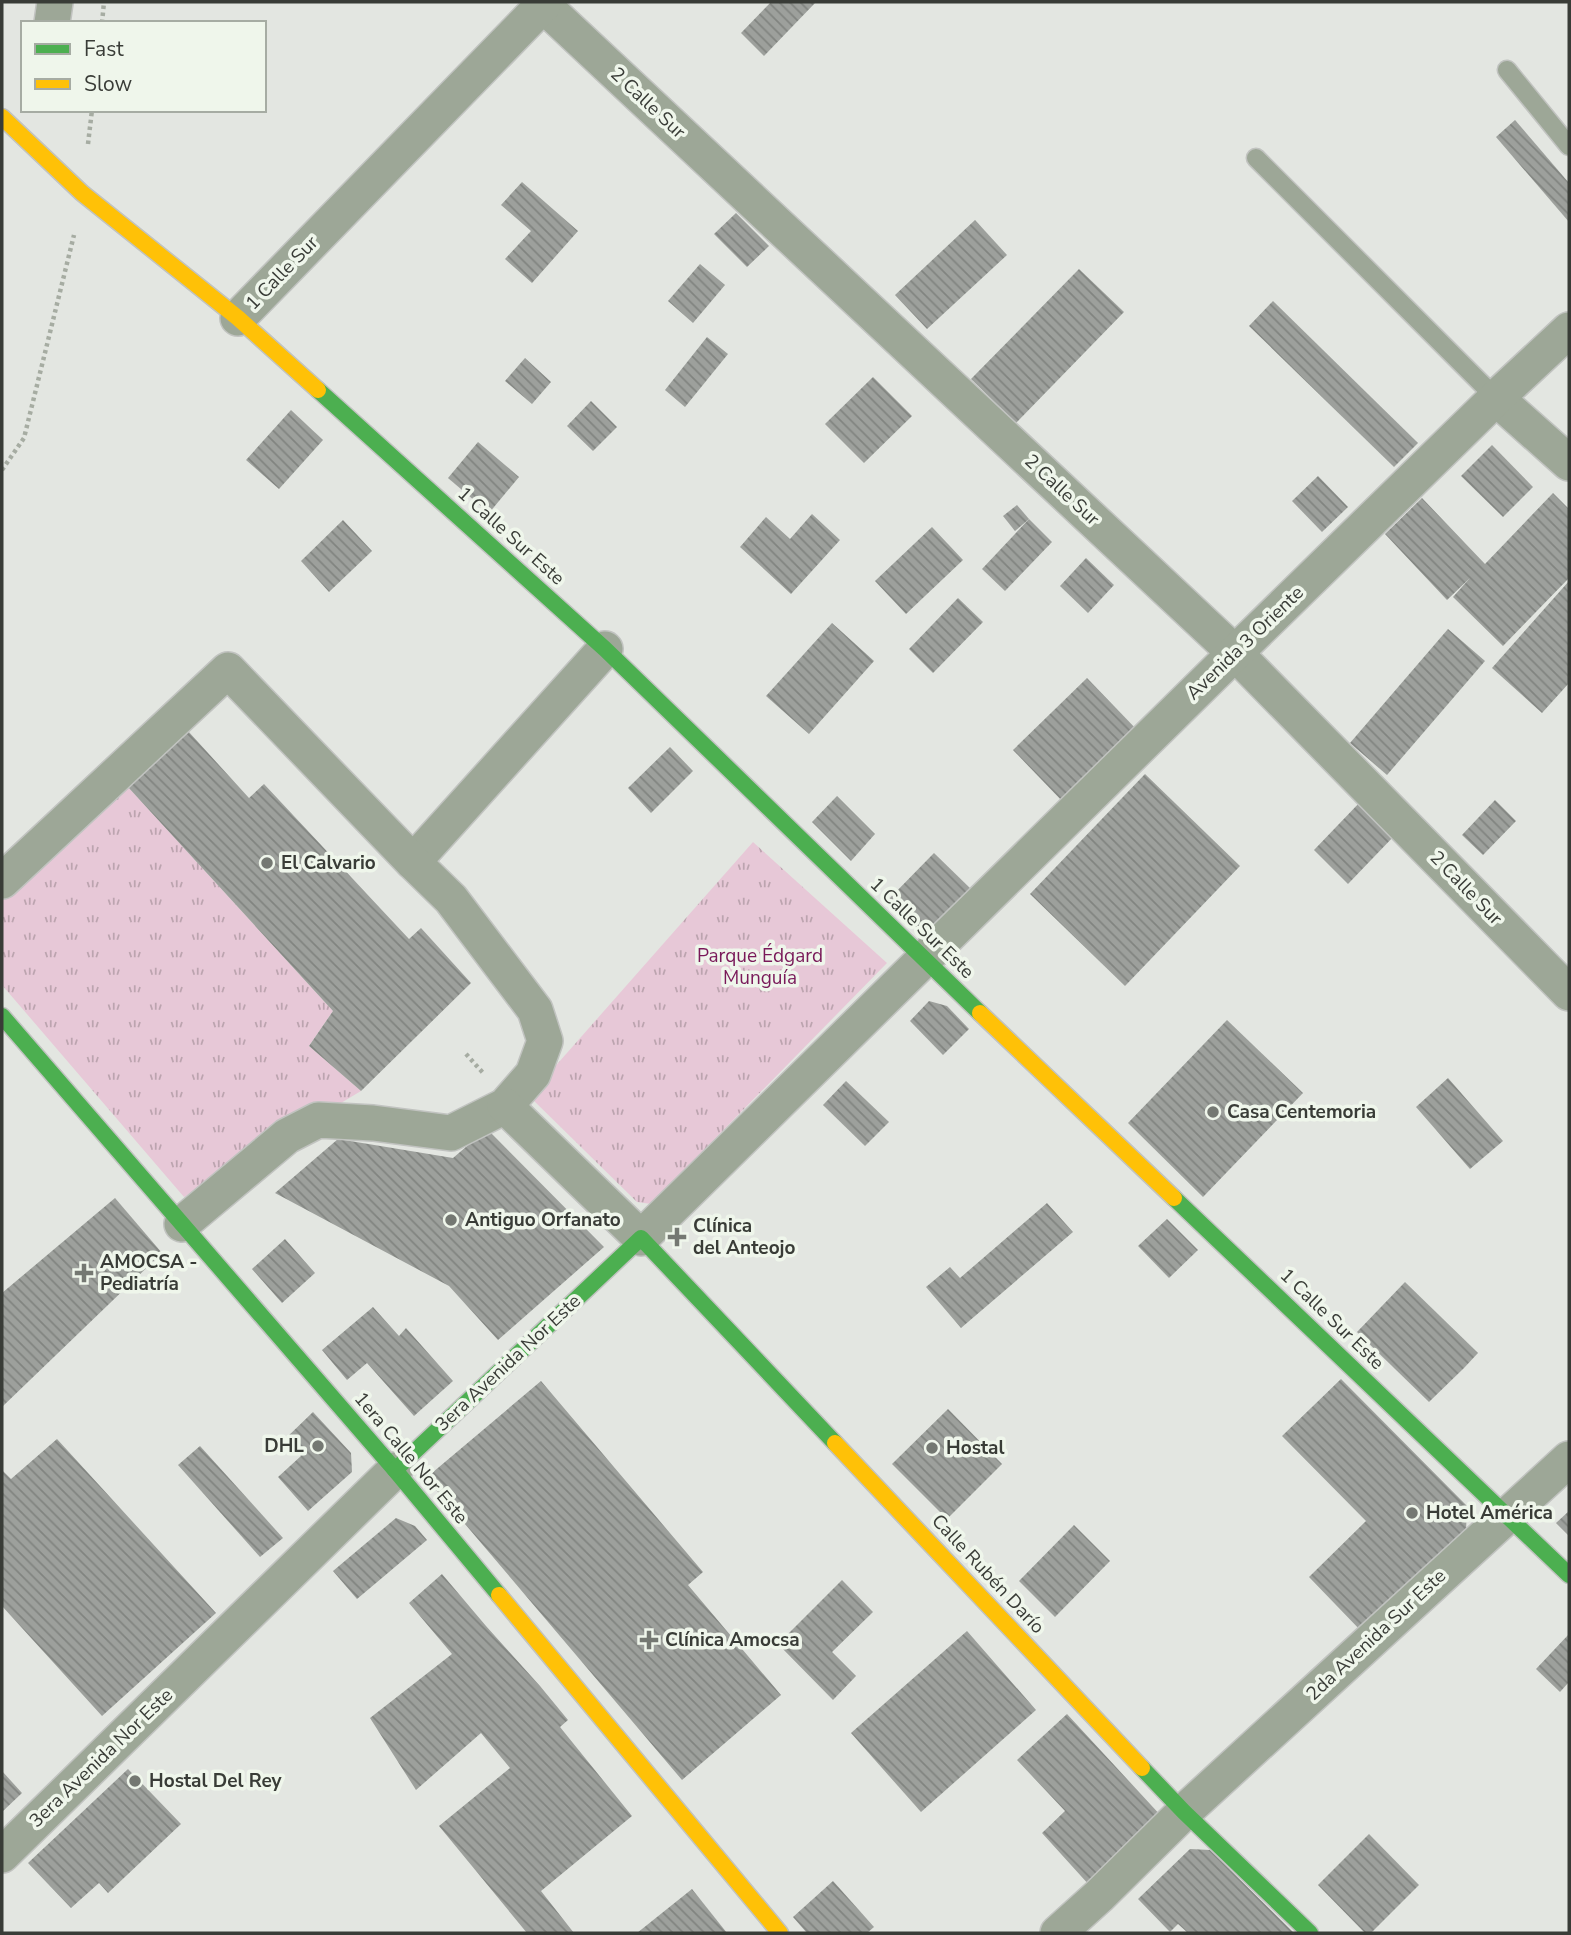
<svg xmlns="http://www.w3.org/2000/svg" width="1571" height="1935" font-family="'Nunito Sans',sans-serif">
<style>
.grass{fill:url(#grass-tufts)}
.building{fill:url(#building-back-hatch)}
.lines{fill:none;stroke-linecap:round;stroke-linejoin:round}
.lane-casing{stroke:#c1c3c0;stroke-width:21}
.street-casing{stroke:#c1c3c0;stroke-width:38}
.fast-casing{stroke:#c1c3c0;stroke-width:19}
.slow-casing{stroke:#c1c3c0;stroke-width:19}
.path{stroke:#a6aca2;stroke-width:4.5;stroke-dasharray:3.5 3.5;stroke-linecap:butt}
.lane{stroke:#9da797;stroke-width:18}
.street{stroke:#9da797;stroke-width:35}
.fast{stroke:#4caf50;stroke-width:16}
.slow{stroke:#ffc107;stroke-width:16}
.poi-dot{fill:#747872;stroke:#eff6eb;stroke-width:2.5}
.labels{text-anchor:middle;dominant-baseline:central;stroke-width:7;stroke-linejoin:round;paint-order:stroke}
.street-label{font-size:19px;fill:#393c37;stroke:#eff6eb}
.poi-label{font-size:19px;font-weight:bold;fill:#393c37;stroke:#eff6eb;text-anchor:start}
.park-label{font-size:19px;fill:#791959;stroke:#eff6eb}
</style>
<defs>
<pattern id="grass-tufts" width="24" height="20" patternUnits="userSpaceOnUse" patternTransform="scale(1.75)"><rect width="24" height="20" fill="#e7c8d7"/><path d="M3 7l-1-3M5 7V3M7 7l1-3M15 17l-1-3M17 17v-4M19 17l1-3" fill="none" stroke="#bca4af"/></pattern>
<pattern id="building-back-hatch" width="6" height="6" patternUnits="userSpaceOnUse" patternTransform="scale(1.75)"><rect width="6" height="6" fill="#9da09c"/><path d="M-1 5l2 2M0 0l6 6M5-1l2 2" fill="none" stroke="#818480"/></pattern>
</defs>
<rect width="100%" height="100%" fill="#e3e6e1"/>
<g class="grass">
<polygon points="128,787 333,1011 309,1046 361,1091 184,1197 2,985 2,901"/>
<polygon points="753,842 887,963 651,1204 637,1202 529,1096"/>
</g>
<g class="building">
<polygon points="771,2 816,2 764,56 741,33"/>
<polygon points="1515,120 1569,183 1569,222 1496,137"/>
<polygon points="522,182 578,231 532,283 505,259 531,231 501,205"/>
<polygon points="736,213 769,246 747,267 714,234"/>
<polygon points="975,220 1007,255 927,329 895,295"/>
<polygon points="700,264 725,285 693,323 668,301"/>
<polygon points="1079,269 1124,312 1016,423 971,379"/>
<polygon points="1273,301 1418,443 1394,467 1249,326"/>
<polygon points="707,337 728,354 685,407 665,390"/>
<polygon points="525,358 551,382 532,404 505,381"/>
<polygon points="873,377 912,416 864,463 825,424"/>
<polygon points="591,401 617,427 593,451 567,426"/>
<polygon points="291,410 323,440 279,489 246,460"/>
<polygon points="478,442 519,477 489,513 448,478"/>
<polygon points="1492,445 1533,487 1503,517 1461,476"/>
<polygon points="1318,476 1348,507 1322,532 1292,501"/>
<polygon points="1553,493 1569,509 1569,578 1503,646 1453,597 1470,578 1447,600 1385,534 1422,498 1485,564"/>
<polygon points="1017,505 1029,519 1015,531 1003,516"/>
<polygon points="812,514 840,540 791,594 740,547 766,517 790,539"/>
<polygon points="1029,519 1052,542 1005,591 982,569"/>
<polygon points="343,520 372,551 329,592 301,561"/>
<polygon points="932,527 963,560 906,614 875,581"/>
<polygon points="1086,558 1114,585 1088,613 1060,586"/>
<polygon points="1569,581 1569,683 1542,713 1492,668"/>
<polygon points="958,598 983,622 933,673 909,649"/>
<polygon points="832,623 874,661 809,734 766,696"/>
<polygon points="1448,629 1485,661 1387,775 1350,743"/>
<polygon points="1087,678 1139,732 1065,804 1013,750"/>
<polygon points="188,731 249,798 264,784 409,939 421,928 471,983 361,1091 309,1046 333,1011 128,787"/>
<polygon points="670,747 693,771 651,813 628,788"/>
<polygon points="1145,774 1240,866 1125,986 1030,894"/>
<polygon points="837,796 875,834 851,861 812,822"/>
<polygon points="1362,800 1396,834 1348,884 1314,850"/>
<polygon points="1495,800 1516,821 1483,855 1462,835"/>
<polygon points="934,853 973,891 927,938 888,900"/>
<polygon points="929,1001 947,1006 969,1029 943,1055 910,1021"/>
<polygon points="1227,1020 1303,1093 1203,1197 1128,1123"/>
<polygon points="1448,1078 1503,1141 1470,1169 1416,1107"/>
<polygon points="846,1081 889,1122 865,1146 823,1105"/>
<polygon points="487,1129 604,1247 498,1340 449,1286 275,1193 338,1139 453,1158"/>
<polygon points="115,1198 162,1253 2,1407 2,1293"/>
<polygon points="1047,1203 1073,1232 961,1328 926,1287 950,1267 960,1278"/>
<polygon points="1167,1219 1198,1250 1169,1278 1138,1246"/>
<polygon points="285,1239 315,1273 282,1303 252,1269"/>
<polygon points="1405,1282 1478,1353 1464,1368 1429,1402 1357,1332"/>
<polygon points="373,1307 399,1336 406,1328 453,1381 414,1416 367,1363 347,1380 322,1350"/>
<polygon points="1341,1379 1467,1506 1466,1532 1363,1633 1309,1577 1366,1521 1282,1436"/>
<polygon points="541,1381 703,1572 688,1585 781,1695 682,1780 426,1478"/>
<polygon points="948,1409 1002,1464 947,1519 892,1464"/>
<polygon points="313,1412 351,1453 352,1472 308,1511 278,1477 301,1456 285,1439"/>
<polygon points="57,1439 216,1613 102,1716 2,1606 2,1470 11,1479"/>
<polygon points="200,1446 283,1538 260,1557 178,1465"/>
<polygon points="1569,1511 1569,1536 1556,1523"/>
<polygon points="396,1518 415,1526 427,1540 357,1599 333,1571"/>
<polygon points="1074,1525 1110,1561 1055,1617 1019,1581"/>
<polygon points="442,1574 486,1626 540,1686 568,1720 560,1727 632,1816 541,1891 574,1933 527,1933 439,1826 510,1768 481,1733 416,1790 370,1718 452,1654 409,1603"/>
<polygon points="842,1580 873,1612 832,1652 856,1676 833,1700 778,1644"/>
<polygon points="967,1631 1036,1710 921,1812 851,1733"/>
<polygon points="1569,1634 1569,1682 1560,1692 1536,1669"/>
<polygon points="1067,1714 1163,1818 1090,1886 1042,1833 1065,1811 1017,1760"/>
<polygon points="128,1769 181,1824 108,1893 99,1883 71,1908 28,1863"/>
<polygon points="2,1771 22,1793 2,1812"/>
<polygon points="1369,1834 1419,1885 1371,1933 1365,1933 1318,1885"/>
<polygon points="1190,1849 1210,1850 1294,1933 1188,1933 1178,1924 1170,1932 1138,1899"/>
<polygon points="833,1881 874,1927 867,1933 807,1933 793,1917"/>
<polygon points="692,1889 727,1933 637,1933"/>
</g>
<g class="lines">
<g class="lane-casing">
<g id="lane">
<polyline points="1507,70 1569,146"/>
<polyline points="1256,158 1496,398"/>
</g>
</g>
<g class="street-casing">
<g id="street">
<polyline points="540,2 1235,653 1569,993"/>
<polyline points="52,23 55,2"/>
<polyline points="238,318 543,5"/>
<polyline points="1496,398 1569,463"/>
<polyline points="413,862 605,649"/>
<polyline points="2,881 228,670 413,862 451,899 535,1010 545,1041 533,1074 505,1106 451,1133 373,1123 318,1120 287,1136 182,1224"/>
<polyline points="505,1106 641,1238 1235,653 1496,398 1569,330"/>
<polyline points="2,1855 395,1470"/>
<polyline points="1058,1933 1099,1896 1184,1812 1569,1459"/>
</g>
</g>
<g class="fast-casing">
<g id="fast">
<polyline points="318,390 605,649 980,1013"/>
<polyline points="2,1016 395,1470 499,1595"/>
<polyline points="1174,1198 1569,1575"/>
<polyline points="395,1470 641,1238 835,1443"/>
<polyline points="1142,1768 1184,1812 1310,1933"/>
</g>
</g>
<g class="slow-casing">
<g id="slow">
<polyline points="2,117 82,193 238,318 318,390"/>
<polyline points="980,1013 1174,1198"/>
<polyline points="835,1443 1142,1768"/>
<polyline points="499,1595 780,1933"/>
</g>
</g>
<g class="path">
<polyline points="102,23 104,2"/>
<polyline points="88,144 92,110"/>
<polyline points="2,470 24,438 74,235"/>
<polyline points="466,1054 484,1074"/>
</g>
<use href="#lane" class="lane"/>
<use href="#street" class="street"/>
<use href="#fast" class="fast"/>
<use href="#slow" class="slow"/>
</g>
<g class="poi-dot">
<circle cx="267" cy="863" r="7"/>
<circle cx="1213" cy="1112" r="7"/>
<circle cx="451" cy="1220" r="7"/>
<path d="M673.5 1226.5h7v7h7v7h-7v7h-7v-7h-7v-7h7z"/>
<path d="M80.5 1262.5h7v7h7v7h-7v7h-7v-7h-7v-7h7z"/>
<circle cx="318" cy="1446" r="7"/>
<circle cx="932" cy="1448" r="7"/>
<circle cx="1412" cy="1513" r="7"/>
<path d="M645.5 1629.5h7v7h7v7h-7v7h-7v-7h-7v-7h7z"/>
<circle cx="135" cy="1781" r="7"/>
</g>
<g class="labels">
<g class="street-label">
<text transform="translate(648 103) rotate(43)">2 Calle Sur</text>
<text transform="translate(282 273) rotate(-46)">1 Calle Sur</text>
<text transform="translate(1062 490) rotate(43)">2 Calle Sur</text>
<text transform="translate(511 536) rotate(42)">1 Calle Sur Este</text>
<text transform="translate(1245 643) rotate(-44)">Avenida 3 Oriente</text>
<text transform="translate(1466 888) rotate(46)">2 Calle Sur</text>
<text transform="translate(922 928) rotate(44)">1 Calle Sur Este</text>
<text transform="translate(1332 1319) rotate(44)">1 Calle Sur Este</text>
<text transform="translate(508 1363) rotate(-43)">3era Avenida Nor Este</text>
<text transform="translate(411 1458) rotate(50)">1era Calle Nor Este</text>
<text transform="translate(988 1574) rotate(47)">Calle Rubén Darío</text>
<text transform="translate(1376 1635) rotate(-43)">2da Avenida Sur Este</text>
<text transform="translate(101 1758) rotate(-44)">3era Avenida Nor Este</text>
</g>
<g class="poi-label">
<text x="281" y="863">El Calvario</text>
<text x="1227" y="1112">Casa Centemoria</text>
<text x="465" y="1220">Antiguo Orfanato</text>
<text x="693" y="1226">Clínica<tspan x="693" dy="22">del Anteojo</tspan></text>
<text x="100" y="1262">AMOCSA -<tspan x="100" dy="22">Pediatría</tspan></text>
<text x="304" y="1446" text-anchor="end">DHL</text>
<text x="946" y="1448">Hostal</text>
<text x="1426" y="1513">Hotel América</text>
<text x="665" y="1640">Clínica Amocsa</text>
<text x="149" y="1781">Hostal Del Rey</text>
</g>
<g class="park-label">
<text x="760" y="956">Parque Édgard<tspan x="760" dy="22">Munguía</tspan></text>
</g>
</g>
<rect width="1571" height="1935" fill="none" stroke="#393c37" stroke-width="7"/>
<rect x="21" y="21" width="245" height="91" fill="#eff6eb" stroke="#a6aca3" stroke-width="2"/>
<rect x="35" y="44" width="35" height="10" fill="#4caf50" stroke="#a6aca3" stroke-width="2"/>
<text x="84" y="56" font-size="21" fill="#393c37">Fast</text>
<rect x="35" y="79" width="35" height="10" fill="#ffc107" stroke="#a6aca3" stroke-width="2"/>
<text x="84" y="91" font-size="21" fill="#393c37">Slow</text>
</svg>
